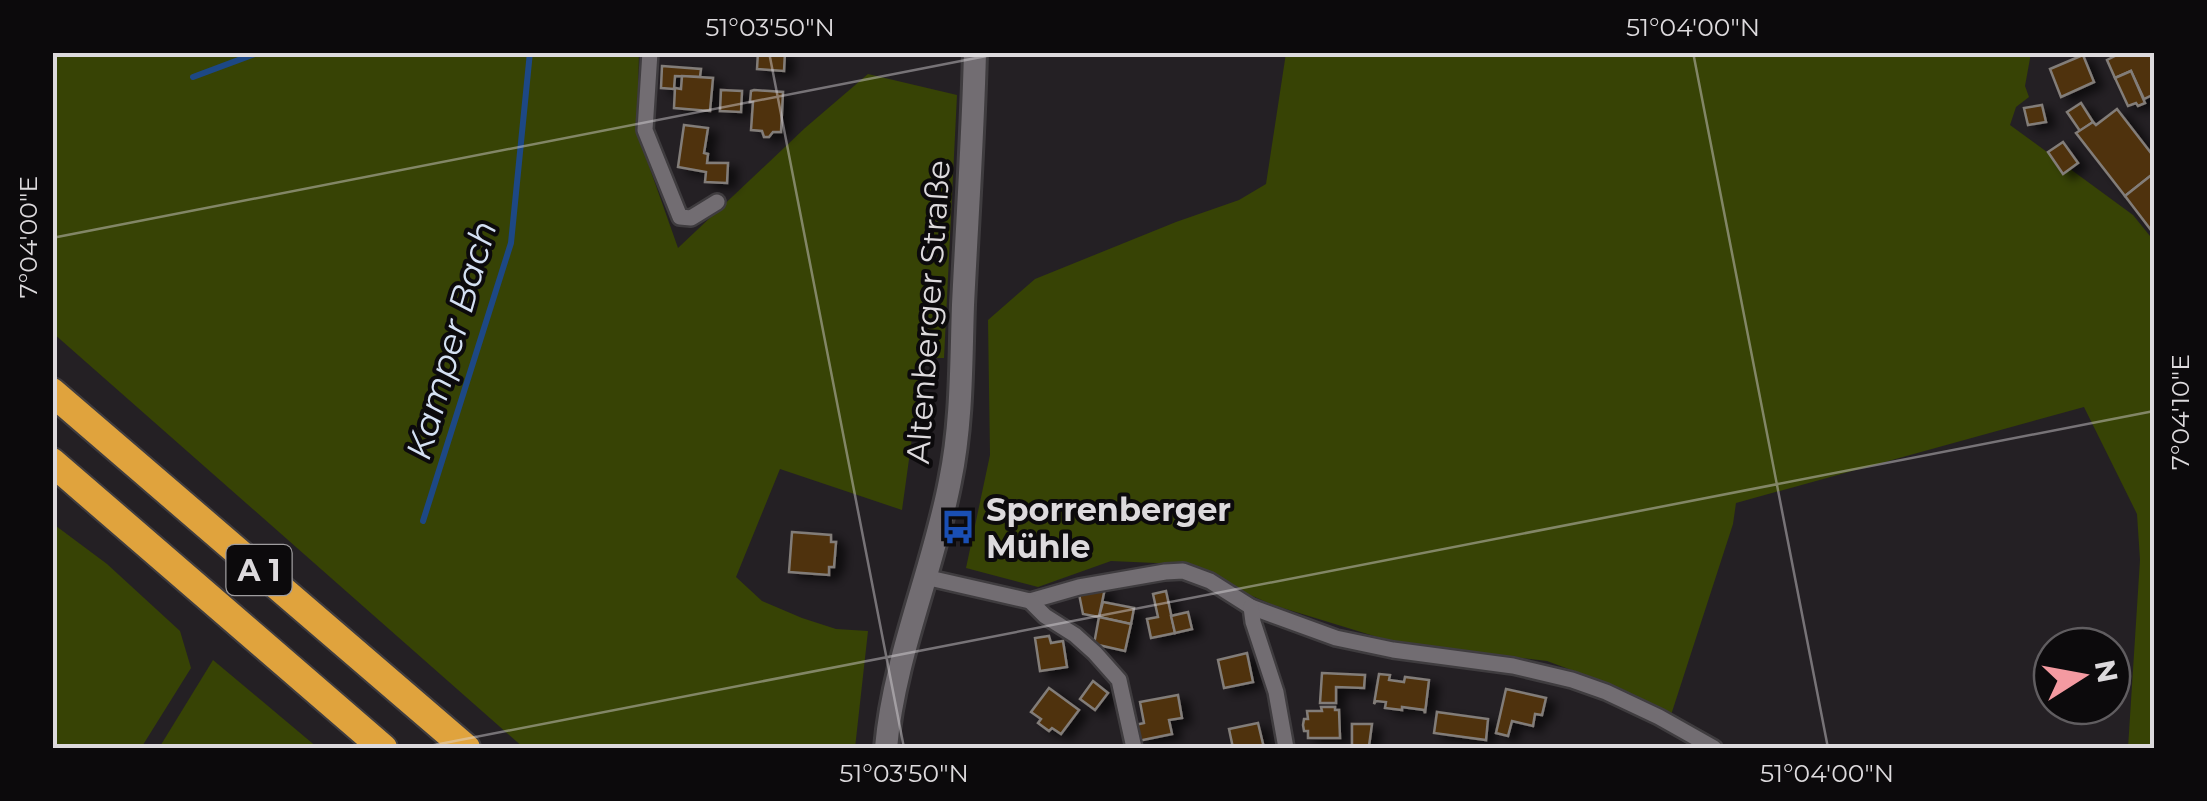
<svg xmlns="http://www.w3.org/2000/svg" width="2207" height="801" font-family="Montserrat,sans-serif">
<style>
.green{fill:#374305}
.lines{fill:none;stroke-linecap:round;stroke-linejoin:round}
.stream{stroke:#1d4885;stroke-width:6}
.building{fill:#50310b;stroke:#827d79;stroke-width:2.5;filter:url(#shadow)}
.minor-casing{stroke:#3f3c3f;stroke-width:20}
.secondary-casing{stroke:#3f3c3f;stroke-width:28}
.motorway-casing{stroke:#3f3c3f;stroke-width:32}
.minor{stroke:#726d72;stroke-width:15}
.secondary{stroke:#726d72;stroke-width:22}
.motorway{stroke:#e0a33d;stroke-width:28}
.ticks{fill:none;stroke:#dddadd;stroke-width:2.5;stroke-opacity:0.45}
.labels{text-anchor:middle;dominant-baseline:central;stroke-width:8;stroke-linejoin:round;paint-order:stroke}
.shield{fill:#0c0a0c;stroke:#9e9c9e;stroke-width:2.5}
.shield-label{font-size:30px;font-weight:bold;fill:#dddadd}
.street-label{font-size:32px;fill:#dddadd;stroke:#0c0a0c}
.poi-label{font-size:32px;font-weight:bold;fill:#dddadd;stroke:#0c0a0c;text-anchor:start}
.water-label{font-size:35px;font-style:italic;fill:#d4e0f3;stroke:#0c0a0c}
.neatline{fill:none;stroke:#dddadd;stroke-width:4}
.ticks-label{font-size:25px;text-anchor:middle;fill:#dddadd}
</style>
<defs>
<filter id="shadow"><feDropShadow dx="9" dy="5" stdDeviation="5" flood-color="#0009"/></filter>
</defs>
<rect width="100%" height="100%" fill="#242024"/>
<g class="green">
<polygon points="52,53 639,53 637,132 678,248 805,128 868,74 957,95 944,358 923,358 902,510 780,469 736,577 762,601 802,618 836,629 868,631 855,748 524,748 53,333"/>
<polygon points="1286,53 2031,53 2025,86 2029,97 2016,107 2010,125 2133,215 2154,241 2154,748 2128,748 2140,560 2137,514 2084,407 1736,503 1733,524 1671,715 1620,688 1547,661 1400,644 1273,605 1178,564 1111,561 1038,587 966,568 990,455 988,320 1035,279 1176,222 1239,200 1266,184"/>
<polygon points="52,523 107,564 180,631 191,668 141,748 53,748"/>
<polygon points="213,660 318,748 159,748"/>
</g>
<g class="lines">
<g class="stream">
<polyline points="193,77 260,52"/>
<polyline points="423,521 511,243 530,52"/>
</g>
</g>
<g class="building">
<polygon points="758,52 785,52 784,71 757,69"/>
<polygon points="2123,52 2154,52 2154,94 2144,99 2131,71 2115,78 2107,60"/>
<polygon points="2083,55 2094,82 2061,97 2050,69"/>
<polygon points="662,66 701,69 700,77 675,76 674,89 661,88"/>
<polygon points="2131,71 2145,103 2138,106 2136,103 2128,106 2115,78"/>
<polygon points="682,76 713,78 710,111 674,108 675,88 681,89"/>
<polygon points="721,90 742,91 741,112 720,111"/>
<polygon points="754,90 783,92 781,132 773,132 769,137 764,137 762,131 751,130 753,102 750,102 751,91"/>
<polygon points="2081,103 2093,122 2080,131 2067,112"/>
<polygon points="2042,105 2046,122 2028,125 2024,108"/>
<polygon points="2117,109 2154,157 2154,173 2125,196 2076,133 2093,122 2096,125"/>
<polygon points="684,125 708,128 704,153 708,154 707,163 728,163 727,183 705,182 706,172 678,167"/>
<polygon points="2063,142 2078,163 2063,174 2048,152"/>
<polygon points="2154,173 2154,234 2125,196"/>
<polygon points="792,532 831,535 831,542 836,542 834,567 829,567 829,575 789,572"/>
<polygon points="1105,588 1099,617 1083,614 1079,594"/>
<polygon points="1166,591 1175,633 1151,638 1147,619 1158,617 1153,594"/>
<polygon points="1103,602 1134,608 1131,624 1099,617"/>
<polygon points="1188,612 1192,629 1175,633 1171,616"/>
<polygon points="1099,617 1131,624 1125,651 1094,644"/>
<polygon points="1049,636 1051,643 1063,641 1067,667 1040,671 1035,638"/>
<polygon points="1247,653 1253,682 1224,688 1218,660"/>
<polygon points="1322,673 1365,675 1364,688 1336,687 1336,703 1320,703"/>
<polygon points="1379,674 1390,675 1389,680 1404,682 1405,677 1429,680 1425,713 1424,710 1402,707 1402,710 1385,708 1386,702 1376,701 1374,704"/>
<polygon points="1093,681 1108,693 1095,710 1080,699"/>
<polygon points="1049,688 1079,710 1061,734 1052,728 1049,731 1038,723 1041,719 1031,712"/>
<polygon points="1506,689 1546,698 1542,715 1535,714 1533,726 1512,721 1508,736 1496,733"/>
<polygon points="1178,695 1182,718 1169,720 1172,734 1138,741 1135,725 1144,723 1140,702"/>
<polygon points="1321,707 1335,707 1335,710 1339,710 1340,738 1308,738 1308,731 1304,731 1303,725 1304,719 1308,719 1307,711 1322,711"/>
<polygon points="1437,712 1488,719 1486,740 1434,733"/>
<polygon points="1258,723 1264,748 1233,748 1229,729"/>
<polygon points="1352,724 1372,724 1369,746 1352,747"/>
</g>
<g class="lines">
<g class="minor-casing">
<g id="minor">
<polyline points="650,52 645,130 680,217 691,218 717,202"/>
<polyline points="925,577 1030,601 1079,587 1165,572 1183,571 1210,581 1251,607 1336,638 1393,650 1513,666 1572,680 1606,692 1659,717 1714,748"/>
<polyline points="1030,601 1045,616 1075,635 1095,653 1119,680 1134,748"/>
<polyline points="1251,607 1253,622 1276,692 1286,748"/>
</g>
</g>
<g class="secondary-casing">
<path id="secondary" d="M886,748C894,656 933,571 950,481C962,423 961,363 963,305C967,221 973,137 975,52"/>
</g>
<g class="motorway-casing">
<g id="motorway">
<polyline points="52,392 466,748"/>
<polyline points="52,462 383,748"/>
</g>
</g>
<use href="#minor" class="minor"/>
<use href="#secondary" class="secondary"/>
<use href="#motorway" class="motorway"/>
</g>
<path class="ticks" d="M769,52L904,748M1693,52L1828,748M52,238L1007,52M419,748L2154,411"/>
<defs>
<g id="bus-bare" transform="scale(2.7)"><path d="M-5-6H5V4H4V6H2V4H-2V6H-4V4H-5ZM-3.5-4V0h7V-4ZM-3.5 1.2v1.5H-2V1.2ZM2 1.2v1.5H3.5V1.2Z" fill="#1a4fb4" stroke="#0c0a0c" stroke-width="2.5" paint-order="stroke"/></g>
</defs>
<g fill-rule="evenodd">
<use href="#bus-bare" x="958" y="527"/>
</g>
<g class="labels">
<rect class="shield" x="226.5" y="545" width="65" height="50" rx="8"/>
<g class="shield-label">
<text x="259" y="570">A 1</text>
</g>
<g class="street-label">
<text transform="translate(928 312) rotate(-86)">Altenberger Straße</text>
</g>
<g class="poi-label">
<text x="986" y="509">Sporrenberger<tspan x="986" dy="37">Mühle</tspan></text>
</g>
<g class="water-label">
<text transform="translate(451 340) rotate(-74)">Kamper Bach</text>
</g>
</g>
<rect width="2207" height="801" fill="none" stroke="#0c0a0c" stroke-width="110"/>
<g transform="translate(2082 676) rotate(79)"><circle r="48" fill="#0c0a0c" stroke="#605d60" stroke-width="2.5"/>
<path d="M0-8L18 38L0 25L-18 38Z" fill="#f49aa1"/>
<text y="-15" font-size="28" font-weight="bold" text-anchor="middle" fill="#dddadd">N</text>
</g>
<rect x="55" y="55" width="2097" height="691" class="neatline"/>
<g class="ticks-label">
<text x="770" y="36">51°03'50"N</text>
<text x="1693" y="36">51°04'00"N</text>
<text transform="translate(28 237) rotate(-90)" y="9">7°04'00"E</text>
<text transform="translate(2180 412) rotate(-90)" y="9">7°04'10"E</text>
<text x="904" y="782">51°03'50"N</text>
<text x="1827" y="782">51°04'00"N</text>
</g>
</svg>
